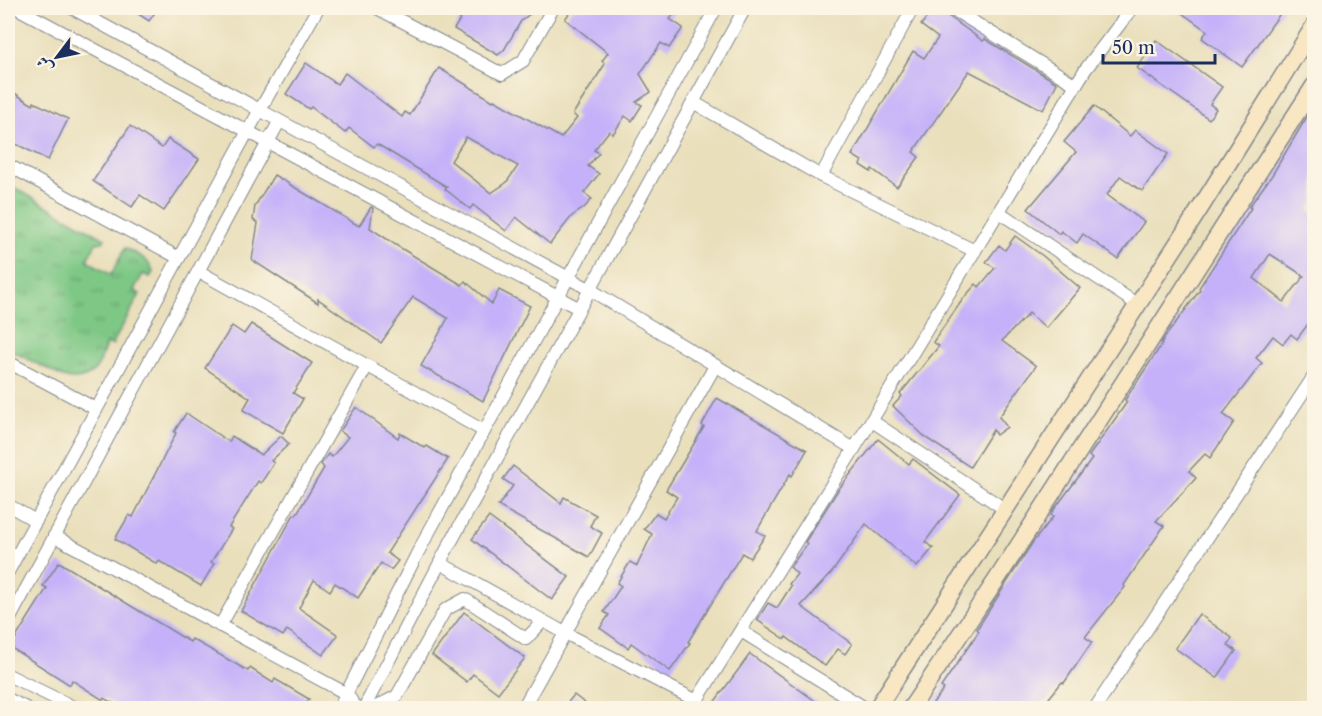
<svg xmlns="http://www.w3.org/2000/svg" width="1322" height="716" font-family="'Libre Caslon Text',Amiri,serif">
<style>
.park{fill:url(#park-tufts);stroke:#4c7c72;stroke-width:1.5}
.building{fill:#c4b1f9;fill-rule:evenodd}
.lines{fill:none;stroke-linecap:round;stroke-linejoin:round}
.street-casing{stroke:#82878c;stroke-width:14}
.secondary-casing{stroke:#82878c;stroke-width:19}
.street{stroke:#fff;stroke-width:12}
.secondary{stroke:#f9e7c3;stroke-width:16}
</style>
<defs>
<pattern id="park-tufts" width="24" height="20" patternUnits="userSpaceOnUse" patternTransform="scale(1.5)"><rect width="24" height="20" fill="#7ec885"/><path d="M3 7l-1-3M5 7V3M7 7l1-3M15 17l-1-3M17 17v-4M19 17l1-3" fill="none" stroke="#66a370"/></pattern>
</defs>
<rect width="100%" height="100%" fill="#fcf5e5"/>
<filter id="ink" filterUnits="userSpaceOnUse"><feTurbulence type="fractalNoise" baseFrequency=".0167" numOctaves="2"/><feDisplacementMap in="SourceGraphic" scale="12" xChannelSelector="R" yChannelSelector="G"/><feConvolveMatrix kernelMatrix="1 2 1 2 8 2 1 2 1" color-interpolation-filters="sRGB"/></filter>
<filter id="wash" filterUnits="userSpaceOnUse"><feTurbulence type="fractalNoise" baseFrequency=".008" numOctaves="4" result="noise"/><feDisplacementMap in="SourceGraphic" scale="24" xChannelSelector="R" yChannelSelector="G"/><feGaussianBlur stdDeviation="1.35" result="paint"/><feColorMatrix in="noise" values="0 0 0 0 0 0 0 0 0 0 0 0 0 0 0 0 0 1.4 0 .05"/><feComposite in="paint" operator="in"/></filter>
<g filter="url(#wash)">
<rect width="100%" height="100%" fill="#e9dfbb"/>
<path class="park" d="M15,188L105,239L103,242L96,243L87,260L111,275L125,248C137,254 150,259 153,272L150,277L143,274L134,290L140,294L112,345L107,343C103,349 103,355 100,362C94,377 77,382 63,377L8,349V191Z"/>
<g id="blocks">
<g class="building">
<polygon points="129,8 158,8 149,21"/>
<polygon points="467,8 537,8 521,21 504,50 498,55 454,29"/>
<path d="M573,8H679L670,19L683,28L669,48L661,43L640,74L651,92L636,102L642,105L632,121L625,116L613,134L609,131L594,150L599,153L588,166L599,174L584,193L592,199L584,208L572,216L550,244L516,217L506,231L473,205L470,209L445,189L447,187L377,144L374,147L349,128L345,133L311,107L309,109L286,94L306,63L337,84L345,73L402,117L405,112L410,115L439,68L493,101L494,100L561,138L577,118L573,114L605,64L602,61L608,53L565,19ZM466,137L518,166L506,183L491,193L451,161Z"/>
<polygon points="934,8 937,8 983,41 985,39 1057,83 1043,110 969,71 913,152 919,157 897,187 872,169 871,172 860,165 862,161 852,155 913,51 924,58 938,38 921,25"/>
<polygon points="1175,8 1284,8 1242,67 1202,38 1207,31"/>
<polygon points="1156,40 1222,87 1210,104 1216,109 1209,119 1137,68"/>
<polygon points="8,89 33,105 34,102 68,119 48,160 8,140"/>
<path d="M1314,105V201L1309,210L1314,214V316L1297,339L1291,334L1283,344L1273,336L1256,358L1262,363L1223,414L1234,422L1210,458L1205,454L1189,471L1196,478L1156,521L1164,526L1124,585L1125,587L1085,637L1092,642L1064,683L1062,682L1041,708H929L944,689L941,687L979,631L977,629L1033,542L1053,517L1051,515L1053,511L1092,459L1089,456L1127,402L1125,400L1162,344L1161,343L1166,336L1200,290L1199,288L1251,208L1249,207L1272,175ZM1270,254L1304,276L1284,302L1254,278Z"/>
<polygon points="1094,106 1130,136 1135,130 1168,154 1142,191 1120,176 1107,195 1144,222 1118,259 1083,234 1077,243 1061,231 1059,234 1028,209 1076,152 1064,142"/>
<polygon points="130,126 162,148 168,139 199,159 164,211 140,195 132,207 93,181"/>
<polygon points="274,175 359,226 371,207 373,208 370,228 399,247 462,285 465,281 492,304 499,290 530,306 483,401 421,366 448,318 413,297 381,343 318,299 318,303 252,260 258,223 253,220 255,206"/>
<polygon points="1015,236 1043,256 1080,288 1046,328 1029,313 1002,341 1036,366 999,417 1007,427 996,435 993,430 970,467 926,438 893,406 902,396 900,394 939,346 933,342 963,299 976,284 979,287 995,268 986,262 999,245 1005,250"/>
<polygon points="251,324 312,363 293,393 303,399 283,433 243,410 250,398 205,368 232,326 244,334"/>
<polygon points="717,398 807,450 792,476 790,474 759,527 757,531 765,536 750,558 742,553 688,642 690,643 670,671 631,643 628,648 600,628 609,615 604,612 621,586 617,583 630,562 637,566 652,534 644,529 656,513 664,518 677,497 666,490 704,427 702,425"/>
<polygon points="356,407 398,438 400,433 425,448 427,446 448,459 387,553 398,561 391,570 381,563 358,598 335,583 330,591 314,580 299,608 338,635 323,655 287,630 283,636 241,611 294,514 296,515 324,468 321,464 328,454 332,457 348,437 340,431"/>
<polygon points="186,413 229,442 232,436 261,455 281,436 289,444 271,461 274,463 261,483 258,481 229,527 232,529 211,562 214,564 201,586 159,561 157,564 115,539 129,515 133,517 176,433 174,432"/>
<polygon points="878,439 909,464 913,459 960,495 925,542 933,548 917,567 866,524 833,571 801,606 852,644 845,654 838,649 825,666 786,637 785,639 757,620 768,603 777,608 791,586 789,584 797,574 790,567 807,544 805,542 838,490"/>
<polygon points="513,466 561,503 564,497 596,515 590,526 602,533 589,557 498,506 513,486 503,479"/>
<polygon points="489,517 569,577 552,600 472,539"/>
<polygon points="59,562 190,642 192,639 248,671 250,668 273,683 275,679 309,699 303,708 121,708 104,698 103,700 72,680 70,685 10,647 47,588 43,586"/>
<polygon points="464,612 525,658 498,693 473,674 467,682 432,655"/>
<polygon points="1199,614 1232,638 1228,645 1236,651 1217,678 1175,648"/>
<polygon points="750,654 825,708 710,708"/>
<polygon points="574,695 591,708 563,708"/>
</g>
</g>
</g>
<g filter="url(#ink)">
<use href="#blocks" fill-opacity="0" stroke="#82878c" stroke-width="1.5"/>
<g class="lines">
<g class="street-casing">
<g id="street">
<polyline points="17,8 578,308"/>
<polyline points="72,8 589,289 854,449"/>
<polyline points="377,8 502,74 523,61 553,8"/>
<polyline points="951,8 1076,85"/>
<polyline points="693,102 821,176 975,251"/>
<polyline points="8,165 179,258"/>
<polyline points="821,176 913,8"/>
<polyline points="999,212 1138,305"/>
<polyline points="198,271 484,431"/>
<polyline points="8,362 96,409"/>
<polyline points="872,421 1006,510"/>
<polyline points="8,505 36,521"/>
<polyline points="54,536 347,694 356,708"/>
<polyline points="440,563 565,633 697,701"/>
<polyline points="8,572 248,131 318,8"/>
<polyline points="8,622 279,122"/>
<polyline points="220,626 367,366"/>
<polyline points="741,631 865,708"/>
<polyline points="8,675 75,708"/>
<polyline points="8,699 26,708"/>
<polyline points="339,708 418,552 716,8"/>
<polyline points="364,708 447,549 745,8"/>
<polyline points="374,708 397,696 445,610 465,599 526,639 543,621"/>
<polyline points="523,708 715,366"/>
<polyline points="692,708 854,449 1085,70 1132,8"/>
<polyline points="1095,708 1314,376"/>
</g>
</g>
<g class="secondary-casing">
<g id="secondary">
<polyline points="877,708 1199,210 1314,26"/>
<polyline points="911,708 997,579 1314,86"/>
</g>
</g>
<use href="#street" class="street"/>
<use href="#secondary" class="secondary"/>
</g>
</g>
<rect width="1322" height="716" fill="none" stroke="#fcf5e5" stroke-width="30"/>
<g transform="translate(57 57) rotate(238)" stroke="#fcf5e5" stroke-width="4.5" paint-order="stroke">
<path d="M0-4.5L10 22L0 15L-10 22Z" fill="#1b2f5e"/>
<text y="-9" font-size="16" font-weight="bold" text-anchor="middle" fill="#1b2f5e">ش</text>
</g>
<path d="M1103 54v9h112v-9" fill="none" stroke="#1b2f5e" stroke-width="3"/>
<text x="1112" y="54" font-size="18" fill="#1b2f5e" stroke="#fcf5e5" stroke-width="4.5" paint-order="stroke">50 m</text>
</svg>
